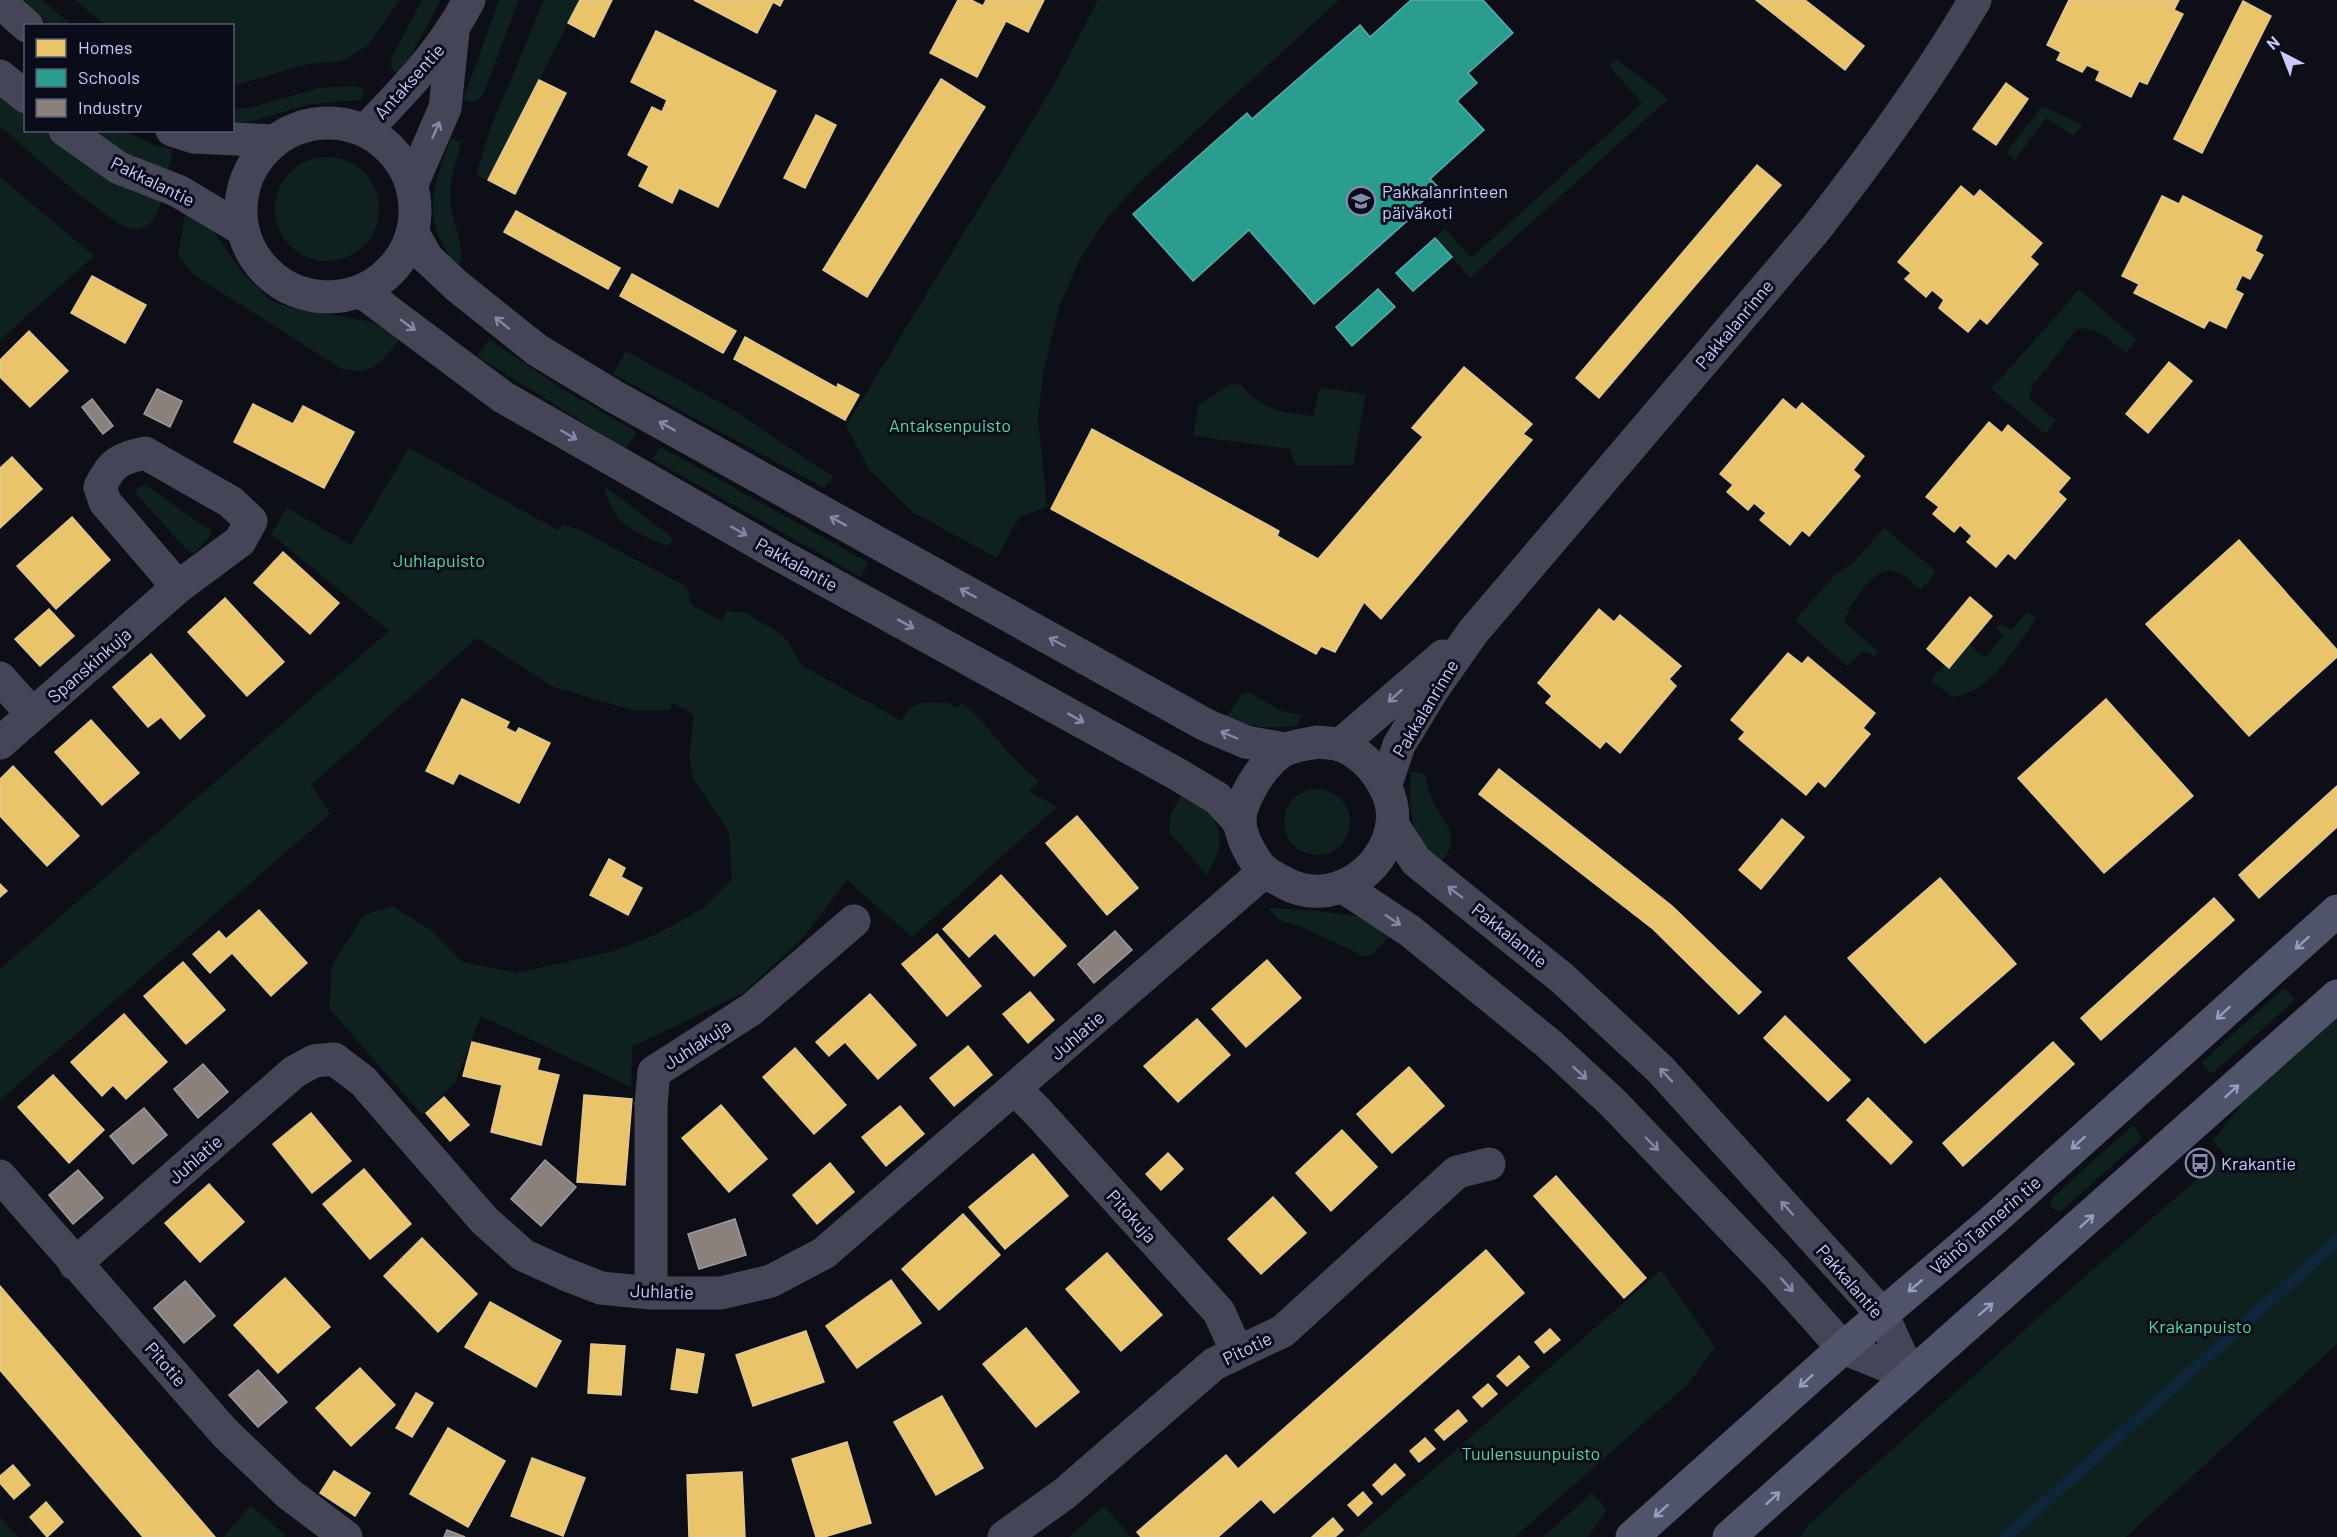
<svg xmlns="http://www.w3.org/2000/svg" width="2337" height="1537" font-family="Barlow,sans-serif">
<style>
.green{fill:#0f211e}
.homes{fill:#e9c46a;stroke:#dfc696;stroke-width:1.5}
.schools{fill:#2a9d8f;stroke:#59abb0;stroke-width:1.5}
.industry{fill:#8a817c;stroke:#9d97a2;stroke-width:1.5}
.lines{fill:none;stroke-linecap:round;stroke-linejoin:round}
.stream{stroke:#0d2639;stroke-width:12}
.minor{stroke:#444657;stroke-width:33}
.tertiary{stroke:#444657;stroke-width:33}
.secondary{stroke:#4f546a;stroke-width:33}
.oneway{stroke:#8688aa}
.oneway2{stroke:#989bc2}
.labels{text-anchor:middle;dominant-baseline:central;stroke-width:6;stroke-linejoin:round;paint-order:stroke}
.street-label{font-size:18px;fill:#c8cbfc;stroke:#0b0c1a}
.poi-label{font-size:18px;fill:#c8cbfc;stroke:#0b0c1a;text-anchor:start}
.park-label{font-size:18px;fill:#59d7a1;stroke:#0b0c1a}
</style>
<rect width="100%" height="100%" fill="#0e0f16"/>
<g class="green">
<polygon points="19,0 42,0 72,25 50,25"/>
<polygon points="75,0 400,0 368,45 343,61 308,64 233,86 232,26 105,25"/>
<polygon points="422,0 441,0 399,77 391,66 391,59"/>
<polygon points="499,0 519,0 482,97 474,102 463,101"/>
<polygon points="544,0 580,0 488,180 476,175 491,127"/>
<polygon points="1098,0 1339,0 1139,183 1106,219 1079,261 1059,307 1043,373 1038,419 1047,507 1019,517 997,558 914,513 869,469 846,426 1054,85"/>
<polygon points="1617,59 1668,99 1470,278 1435,238 1445,229 1471,258 1642,103 1609,66"/>
<polygon points="351,86 362,88 364,95 360,100 310,104 253,121 233,123 233,109 254,107 319,88"/>
<path d="M0,91L25,113L26,130L46,131C86,164 111,184 161,202C158,214 149,232 133,229C109,225 23,146 0,126Z"/>
<polygon points="2042,106 2083,125 2073,136 2046,118 2015,160 2006,153"/>
<polygon points="89,131 125,131 151,144 173,150 167,172 134,158"/>
<path d="M451,138L461,142C456,163 447,185 451,207C454,228 466,246 459,267C419,221 432,189 451,138Z"/>
<circle cx="327" cy="209" r="52"/>
<polygon points="0,177 94,256 0,340"/>
<path d="M186,209L208,223L245,276L272,301L292,308L372,322L400,338C382,362 373,377 340,368L194,275L178,255Z"/>
<path d="M2079,289L2137,340L2126,353C2112,342 2096,325 2077,329L2033,385L2029,398L2056,421L2045,434L1991,389C2020,355 2051,324 2079,289Z"/>
<polygon points="489,339 559,387 637,432 626,449 477,356"/>
<polygon points="626,351 735,411 833,477 824,488 613,374"/>
<path d="M1230,384L1241,385C1263,411 1281,412 1313,416L1320,388L1366,394L1353,465L1296,466L1290,449L1193,436L1198,406Z"/>
<polygon points="661,447 869,563 861,577 652,459"/>
<path d="M409,448L558,530L564,525L578,529L687,587L691,604L721,621L728,611L746,613L779,633L788,641L801,665L902,721C913,698 925,703 949,703L955,708L962,703C992,726 1009,761 1040,781L1029,791L1057,807L912,937L847,880L802,939L743,993L632,1047L631,1087L481,1016L455,1083L422,1115L329,1008L332,965L364,915L392,906L432,931L462,962L517,973L614,951L655,935L704,908L732,879L729,832L693,779L689,756L694,715L673,703L670,710H632L554,687L477,638L311,785L330,814L0,1100V969L389,631L271,534L287,508L351,545Z"/>
<polygon points="145,485 211,531 210,536 194,553 188,551 137,495 136,489"/>
<path d="M603,485L674,539L667,546C629,528 616,528 603,485Z"/>
<path d="M1884,528L1936,571L1921,590C1913,583 1904,574 1894,571C1873,566 1849,606 1844,622L1879,652L1874,656L1863,651L1847,666L1795,620L1836,574L1852,564Z"/>
<path d="M2027,613L2037,618C2016,646 1991,693 1953,697L1931,681L1945,664L1968,644L1985,658L2003,636L1995,627L2000,624L2011,630Z"/>
<path d="M1250,693L1282,711L1302,715L1296,726C1269,729 1251,727 1226,717L1242,694Z"/>
<path d="M1411,771L1425,774C1427,781 1428,790 1431,797C1442,822 1465,835 1441,862C1409,837 1408,810 1411,771Z"/>
<circle cx="1317" cy="822" r="33"/>
<path d="M1183,793C1220,817 1231,833 1207,875L1170,833C1167,817 1175,806 1183,793Z"/>
<polygon points="1268,908 1310,910 1363,917 1391,934 1373,955 1363,956 1300,926 1279,920"/>
<polygon points="2285,987 2295,1000 2213,1073 2205,1069 2202,1062"/>
<polygon points="2337,1009 2337,1344 2126,1537 1800,1537 1807,1526 2050,1307 2225,1155 2213,1141 2264,1075"/>
<polygon points="2133,1125 2142,1139 2060,1212 2052,1208 2050,1200"/>
<polygon points="1661,1270 1715,1347 1688,1384 1515,1537 1356,1537"/>
<polygon points="1592,1493 1607,1510 1588,1537 1543,1537"/>
<polygon points="251,1505 285,1535 284,1537 223,1537"/>
<polygon points="1104,1506 1131,1537 1069,1537"/>
<polygon points="0,1517 18,1537 0,1537"/>
</g>
<g class="homes">
<polygon points="580,0 612,0 594,37 568,23"/>
<polygon points="694,0 783,0 780,6 773,2 757,33"/>
<polygon points="958,0 971,0 983,6 986,0 1044,0 1028,32 1006,21 977,77 930,53"/>
<polygon points="1756,0 1805,0 1864,46 1845,70"/>
<polygon points="2069,0 2179,0 2174,10 2183,14 2147,84 2139,81 2131,97 2096,80 2100,71 2087,65 2082,72 2057,60 2061,52 2047,45"/>
<polygon points="2243,1 2271,16 2202,153 2174,139"/>
<polygon points="656,31 776,91 718,207 679,188 672,203 639,186 649,166 628,155 652,107 662,112 667,100 631,82"/>
<polygon points="941,79 985,107 867,297 823,270"/>
<polygon points="539,80 566,93 515,194 488,180"/>
<polygon points="2006,83 2028,99 1996,145 1973,129"/>
<polygon points="816,115 836,125 805,188 784,178"/>
<polygon points="1757,165 1781,185 1599,398 1576,378"/>
<polygon points="1961,186 1974,197 1980,190 2042,243 2030,257 2038,264 1987,324 1980,318 1968,332 1939,308 1944,300 1932,290 1926,297 1905,279 1911,273 1898,262"/>
<polygon points="2162,196 2179,204 2183,196 2262,236 2255,251 2263,255 2250,279 2242,275 2235,290 2243,294 2226,328 2209,320 2204,328 2134,293 2139,284 2122,276"/>
<polygon points="516,211 620,268 608,289 504,232"/>
<polygon points="632,274 736,331 723,353 620,296"/>
<polygon points="92,276 146,305 125,343 71,313"/>
<polygon points="29,331 68,371 30,407 0,377 0,360"/>
<polygon points="745,337 837,388 838,384 859,395 845,420 734,359"/>
<polygon points="2169,362 2192,381 2148,433 2126,414"/>
<polygon points="1464,367 1532,424 1523,434 1532,440 1381,619 1364,602 1335,652 1321,646 1316,654 1051,509 1092,429 1279,531 1277,536 1318,559 1423,437 1412,428"/>
<polygon points="1783,399 1796,410 1802,403 1864,456 1853,470 1860,476 1809,536 1802,530 1790,545 1760,520 1766,513 1754,503 1748,510 1727,492 1733,485 1720,474"/>
<polygon points="253,404 293,424 303,406 354,432 324,488 234,442"/>
<polygon points="1989,422 2002,433 2008,425 2070,478 2058,492 2066,499 2015,559 2008,553 1996,567 1967,542 1972,536 1960,525 1954,532 1933,514 1939,507 1926,497"/>
<polygon points="12,457 42,489 0,528 0,468"/>
<polygon points="72,517 110,560 56,609 17,566"/>
<polygon points="2239,540 2337,650 2337,657 2249,736 2146,624"/>
<polygon points="283,552 339,603 310,634 254,583"/>
<polygon points="1970,597 1992,616 1949,668 1927,649"/>
<polygon points="225,598 284,662 247,696 188,632"/>
<polygon points="49,609 74,636 40,666 15,639"/>
<polygon points="1599,609 1614,622 1620,615 1681,666 1669,679 1676,686 1620,753 1606,741 1600,748 1546,703 1552,696 1538,683"/>
<polygon points="1788,653 1802,664 1808,657 1875,713 1863,728 1870,734 1825,787 1818,781 1806,795 1739,739 1745,732 1731,720"/>
<polygon points="151,654 205,716 180,739 161,717 148,727 113,687"/>
<polygon points="462,699 509,722 506,728 516,733 519,728 550,743 519,803 459,773 453,784 426,771"/>
<polygon points="2106,699 2193,796 2104,873 2018,778"/>
<polygon points="91,720 139,773 102,805 55,752"/>
<polygon points="13,766 79,836 47,866 0,816 0,779"/>
<polygon points="1499,769 1672,906 1761,992 1739,1014 1653,929 1479,794"/>
<polygon points="2337,786 2337,827 2259,898 2239,875"/>
<polygon points="1077,816 1138,888 1107,915 1046,843"/>
<polygon points="1782,819 1804,837 1761,889 1739,870"/>
<polygon points="609,859 625,868 621,877 642,888 628,915 590,895"/>
<polygon points="1001,875 1066,946 1034,976 995,933 969,957 943,929"/>
<polygon points="1940,878 2016,964 1925,1043 1848,958"/>
<polygon points="0,884 7,891 0,897"/>
<polygon points="2214,898 2234,920 2101,1040 2081,1018"/>
<polygon points="259,910 307,963 271,996 232,953 210,973 193,954 219,931 226,939"/>
<polygon points="937,934 981,986 947,1016 902,964"/>
<polygon points="1267,960 1301,998 1246,1047 1212,1009"/>
<polygon points="183,962 225,1010 186,1044 144,996"/>
<polygon points="1030,992 1054,1020 1028,1043 1003,1014"/>
<polygon points="870,994 916,1045 878,1079 845,1042 829,1056 816,1042"/>
<polygon points="124,1014 167,1062 126,1099 113,1085 102,1096 71,1062"/>
<polygon points="1785,1016 1850,1080 1828,1101 1764,1038"/>
<polygon points="1197,1019 1230,1055 1178,1102 1144,1066"/>
<polygon points="472,1042 540,1059 537,1070 559,1075 541,1145 491,1132 502,1085 463,1076"/>
<polygon points="2053,1042 2074,1064 1963,1166 1943,1143"/>
<polygon points="968,1046 992,1075 954,1106 930,1078"/>
<polygon points="795,1048 846,1105 814,1134 763,1077"/>
<polygon points="1409,1067 1444,1106 1392,1153 1357,1114"/>
<polygon points="53,1075 104,1130 69,1163 18,1107"/>
<polygon points="584,1095 632,1099 625,1185 577,1182"/>
<polygon points="444,1097 469,1125 450,1141 426,1113"/>
<polygon points="1868,1098 1912,1142 1891,1164 1847,1120"/>
<polygon points="721,1105 767,1159 729,1192 682,1138"/>
<polygon points="900,1106 924,1134 886,1166 862,1137"/>
<polygon points="311,1113 351,1161 312,1193 273,1144"/>
<polygon points="1342,1130 1377,1167 1331,1211 1296,1173"/>
<polygon points="1168,1153 1183,1169 1161,1190 1146,1174"/>
<polygon points="1033,1154 1068,1196 1005,1249 969,1207"/>
<polygon points="830,1163 854,1192 817,1224 793,1195"/>
<polygon points="364,1169 411,1224 370,1259 323,1204"/>
<polygon points="1556,1176 1646,1278 1624,1298 1534,1196"/>
<polygon points="209,1184 244,1222 200,1262 165,1223"/>
<polygon points="1273,1197 1306,1233 1261,1274 1228,1239"/>
<polygon points="963,1214 1000,1255 939,1310 902,1269"/>
<polygon points="422,1238 477,1294 438,1332 384,1276"/>
<polygon points="1486,1250 1524,1293 1274,1513 1261,1499 1218,1537 1141,1537 1137,1532 1226,1455 1238,1469"/>
<polygon points="1107,1253 1162,1315 1121,1351 1066,1289"/>
<polygon points="285,1278 330,1327 278,1373 234,1325"/>
<polygon points="891,1280 921,1323 857,1368 826,1326"/>
<polygon points="0,1286 215,1537 143,1537 0,1370"/>
<polygon points="490,1302 561,1341 536,1387 465,1347"/>
<polygon points="1026,1328 1079,1392 1036,1427 983,1364"/>
<polygon points="1550,1329 1560,1340 1544,1353 1535,1342"/>
<polygon points="806,1331 824,1382 753,1406 736,1355"/>
<polygon points="591,1344 625,1346 621,1395 588,1393"/>
<polygon points="677,1349 704,1354 697,1393 671,1389"/>
<polygon points="1519,1356 1529,1367 1507,1386 1497,1376"/>
<polygon points="360,1368 395,1405 351,1446 316,1408"/>
<polygon points="1488,1384 1497,1394 1482,1407 1473,1397"/>
<polygon points="416,1393 433,1403 412,1437 396,1428"/>
<polygon points="942,1396 983,1468 936,1495 894,1422"/>
<polygon points="1458,1410 1467,1421 1444,1440 1435,1430"/>
<polygon points="448,1428 505,1461 468,1527 410,1494"/>
<polygon points="1425,1438 1435,1449 1419,1462 1410,1451"/>
<polygon points="847,1442 871,1523 824,1537 816,1537 792,1459"/>
<polygon points="532,1458 585,1478 563,1536 511,1516"/>
<polygon points="1395,1464 1405,1475 1382,1495 1373,1485"/>
<polygon points="13,1465 30,1485 14,1499 0,1483 0,1476"/>
<polygon points="334,1471 370,1493 355,1516 320,1493"/>
<polygon points="742,1472 745,1537 689,1537 687,1475"/>
<polygon points="1363,1492 1372,1503 1358,1516 1348,1505"/>
<polygon points="46,1502 63,1522 47,1537 30,1517"/>
<polygon points="1333,1518 1343,1530 1335,1537 1312,1537"/>
</g>
<g class="schools">
<polygon points="1411,0 1483,0 1513,33 1468,73 1477,83 1457,101 1484,130 1430,179 1438,187 1412,211 1415,214 1314,304 1249,230 1193,281 1133,214 1247,113 1252,119 1360,25 1370,37"/>
<polygon points="1435,238 1452,257 1413,291 1396,273"/>
<polygon points="1378,289 1395,307 1352,346 1336,327"/>
</g>
<g class="industry">
<polygon points="157,389 182,401 170,427 144,414"/>
<polygon points="92,399 113,426 103,434 82,407"/>
<polygon points="1115,931 1132,950 1094,983 1078,964"/>
<polygon points="203,1064 228,1092 198,1118 174,1089"/>
<polygon points="144,1108 167,1135 133,1164 110,1136"/>
<polygon points="545,1160 576,1187 541,1226 511,1199"/>
<polygon points="78,1170 103,1198 73,1224 49,1195"/>
<polygon points="735,1219 746,1255 699,1269 688,1234"/>
<polygon points="185,1281 215,1316 184,1343 154,1308"/>
<polygon points="258,1370 287,1402 258,1427 229,1395"/>
<polygon points="447,1530 465,1537 444,1537"/>
</g>
<g class="lines">
<polyline class="stream" points="2006,1537 2337,1241"/>
<g class="minor">
<path d="M366,130C405,89 443,51 469,0"/>
<polyline points="412,184 445,108 453,32"/>
<polyline points="0,678 32,714"/>
<path d="M0,743L178,587L240,541L251,521L231,502L145,453C119,459 112,462 100,487L105,502L178,587"/>
<polyline points="1340,745 1443,656"/>
<path d="M1385,787L1399,745L1433,689L1473,632L1814,231C1872,157 1927,81 1975,0"/>
<polyline points="1015,1089 1038,1112 1219,1312 1237,1352"/>
<polyline points="0,1176 225,1433 289,1494 346,1537"/>
<polyline points="75,1264 294,1072 314,1061 334,1059 363,1081 484,1220 523,1255 565,1274 601,1288 651,1293 721,1293 771,1281 824,1253 1265,871"/>
<polyline points="651,1293 651,1104 654,1072 752,1009 854,921"/>
<polyline points="1004,1537 1064,1494 1214,1364 1283,1331 1457,1172 1489,1164"/>
</g>
<g class="tertiary">
<polyline points="0,2 27,26"/>
<polyline points="0,76 26,97"/>
<circle cx="328" cy="210" r="87"/>
<polyline points="65,130 119,168 178,191 242,229"/>
<polyline points="172,130 194,137 274,141"/>
<polyline points="413,233 427,258 457,286 537,350 615,397 1206,725 1246,742 1285,749"/>
<polyline points="361,291 503,397 774,552 1177,774 1217,798 1240,823"/>
<path d="M1318,742C1325,743 1334,743 1341,745C1370,757 1397,792 1392,825C1384,873 1330,908 1285,883C1278,879 1268,875 1262,869C1252,858 1242,839 1240,824C1238,801 1266,757 1287,749C1297,745 1308,744 1318,742Z"/>
<polyline points="1392,824 1416,861 1562,978 1660,1069 1882,1314 1910,1375"/>
<polyline points="1345,888 1410,931 1549,1044 1612,1102 1776,1273 1843,1348 1910,1375"/>
</g>
<g class="secondary">
<polyline points="1632,1537 1843,1348 1991,1222 2337,911"/>
<polyline points="1729,1537 2337,996"/>
</g>
</g>
<defs><path id="oneway-shaft" d="M-6 0H5M1.5-3L5.5 0L1.5 3" fill="none" stroke-width="1.6" stroke-linecap="round" stroke-linejoin="round" transform="scale(1.5)"/></defs>
<g class="oneway">
<use href="#oneway-shaft" transform="translate(436 130) rotate(-66)"/>
<use href="#oneway-shaft" transform="translate(502 323) rotate(-141)"/>
<use href="#oneway-shaft" transform="translate(408 325) rotate(36)"/>
<use href="#oneway-shaft" transform="translate(667 426) rotate(-151)"/>
<use href="#oneway-shaft" transform="translate(569 435) rotate(30)"/>
<use href="#oneway-shaft" transform="translate(838 521) rotate(-151)"/>
<use href="#oneway-shaft" transform="translate(739 531) rotate(30)"/>
<use href="#oneway-shaft" transform="translate(968 593) rotate(-151)"/>
<use href="#oneway-shaft" transform="translate(906 624) rotate(29)"/>
<use href="#oneway-shaft" transform="translate(1057 642) rotate(-152)"/>
<use href="#oneway-shaft" transform="translate(1395 696) rotate(138)"/>
<use href="#oneway-shaft" transform="translate(1076 718) rotate(29)"/>
<use href="#oneway-shaft" transform="translate(1229 735) rotate(-157)"/>
<use href="#oneway-shaft" transform="translate(1455 892) rotate(-143)"/>
<use href="#oneway-shaft" transform="translate(1393 920) rotate(34)"/>
<use href="#oneway-shaft" transform="translate(1580 1073) rotate(43)"/>
<use href="#oneway-shaft" transform="translate(1666 1075) rotate(-133)"/>
<use href="#oneway-shaft" transform="translate(1652 1144) rotate(46)"/>
<use href="#oneway-shaft" transform="translate(1787 1208) rotate(-132)"/>
<use href="#oneway-shaft" transform="translate(1787 1285) rotate(48)"/>
</g>
<g class="oneway2">
<use href="#oneway-shaft" transform="translate(2302 943) rotate(138)"/>
<use href="#oneway-shaft" transform="translate(2223 1013) rotate(138)"/>
<use href="#oneway-shaft" transform="translate(2232 1091) rotate(-42)"/>
<use href="#oneway-shaft" transform="translate(2078 1143) rotate(138)"/>
<use href="#oneway-shaft" transform="translate(2087 1221) rotate(-42)"/>
<use href="#oneway-shaft" transform="translate(1915 1286) rotate(140)"/>
<use href="#oneway-shaft" transform="translate(1986 1309) rotate(-41)"/>
<use href="#oneway-shaft" transform="translate(1806 1381) rotate(138)"/>
<use href="#oneway-shaft" transform="translate(1773 1498) rotate(-42)"/>
<use href="#oneway-shaft" transform="translate(1661 1511) rotate(138)"/>
</g>
<defs>
<g id="school-ring" transform="scale(1.5)"><circle r="9.5" fill="#0b0c1a" stroke="#8789ac" stroke-width="1.5"/><path d="M0-5L7-2L0 1L-7-2ZM-4 1L0 2.5L4 1V4Q0 6-4 4Z" fill="#8789ac"/></g>
<g id="bus-ring" transform="scale(1.5)"><circle r="9.5" fill="#0b0c1a" stroke="#8789ac" stroke-width="1.5"/><path d="M-5-6H5V4H4V6H2V4H-2V6H-4V4H-5ZM-3.5-4V0h7V-4ZM-3.5 1.2v1.5H-2V1.2ZM2 1.2v1.5H3.5V1.2Z" fill="#8789ac"/></g>
</defs>
<g fill-rule="evenodd">
<use href="#school-ring" x="1361" y="201"/>
<use href="#bus-ring" x="2200" y="1163"/>
</g>
<g class="labels">
<g class="street-label">
<text transform="translate(409 81) rotate(-48)">Antaksentie</text>
<text transform="translate(153 181) rotate(26)">Pakkalantie</text>
<text transform="translate(1734 324) rotate(-50)">Pakkalanrinne</text>
<text transform="translate(797 564) rotate(29)">Pakkalantie</text>
<text transform="translate(89 665) rotate(-41)">Spanskinkuja</text>
<text transform="translate(1425 708) rotate(-59)">Pakkalanrinne</text>
<text transform="translate(1510 935) rotate(39)">Pakkalantie</text>
<text transform="translate(1077 1035) rotate(-41)">Juhlatie</text>
<text transform="translate(697 1044) rotate(-33)">Juhlakuja</text>
<text transform="translate(195 1159) rotate(-41)">Juhlatie</text>
<text transform="translate(1132 1216) rotate(48)">Pitokuja</text>
<text transform="translate(1985 1225) rotate(-41)">Väinö Tannerin tie</text>
<text transform="translate(1850 1281) rotate(49)">Pakkalantie</text>
<text transform="translate(662 1291) rotate(2)">Juhlatie</text>
<text transform="translate(1247 1348) rotate(-26)">Pitotie</text>
<text transform="translate(166 1364) rotate(49)">Pitotie</text>
</g>
<g class="poi-label">
<text x="1382" y="191">Pakkalanrinteen<tspan x="1382" dy="21">päiväkoti</tspan></text>
<text x="2221" y="1163">Krakantie</text>
</g>
<g class="park-label">
<text x="950" y="425">Antaksenpuisto</text>
<text x="439" y="560">Juhlapuisto</text>
<text x="2200" y="1326">Krakanpuisto</text>
<text x="1531" y="1453">Tuulensuunpuisto</text>
</g>
</g>
<rect x="24" y="24" width="210" height="108" fill="#0b0c1a" stroke="#575874" stroke-width="1.5"/>
<rect x="36" y="39" width="30" height="18" fill="#e9c46a" stroke="#575874" stroke-width="1.5"/>
<text x="78" y="54" font-size="18" fill="#c8cbfc">Homes</text>
<rect x="36" y="69" width="30" height="18" fill="#2a9d8f" stroke="#575874" stroke-width="1.5"/>
<text x="78" y="84" font-size="18" fill="#c8cbfc">Schools</text>
<rect x="36" y="99" width="30" height="18" fill="#8a817c" stroke="#575874" stroke-width="1.5"/>
<text x="78" y="114" font-size="18" fill="#c8cbfc">Industry</text>
<g transform="translate(2283 54) rotate(318)" stroke="#0b0c1a" stroke-width="4.5" paint-order="stroke">
<path d="M0-4.5L10 22L0 15L-10 22Z" fill="#c8cbfc"/>
<text y="-9" font-size="16" font-weight="bold" text-anchor="middle" fill="#c8cbfc">N</text>
</g>
</svg>
